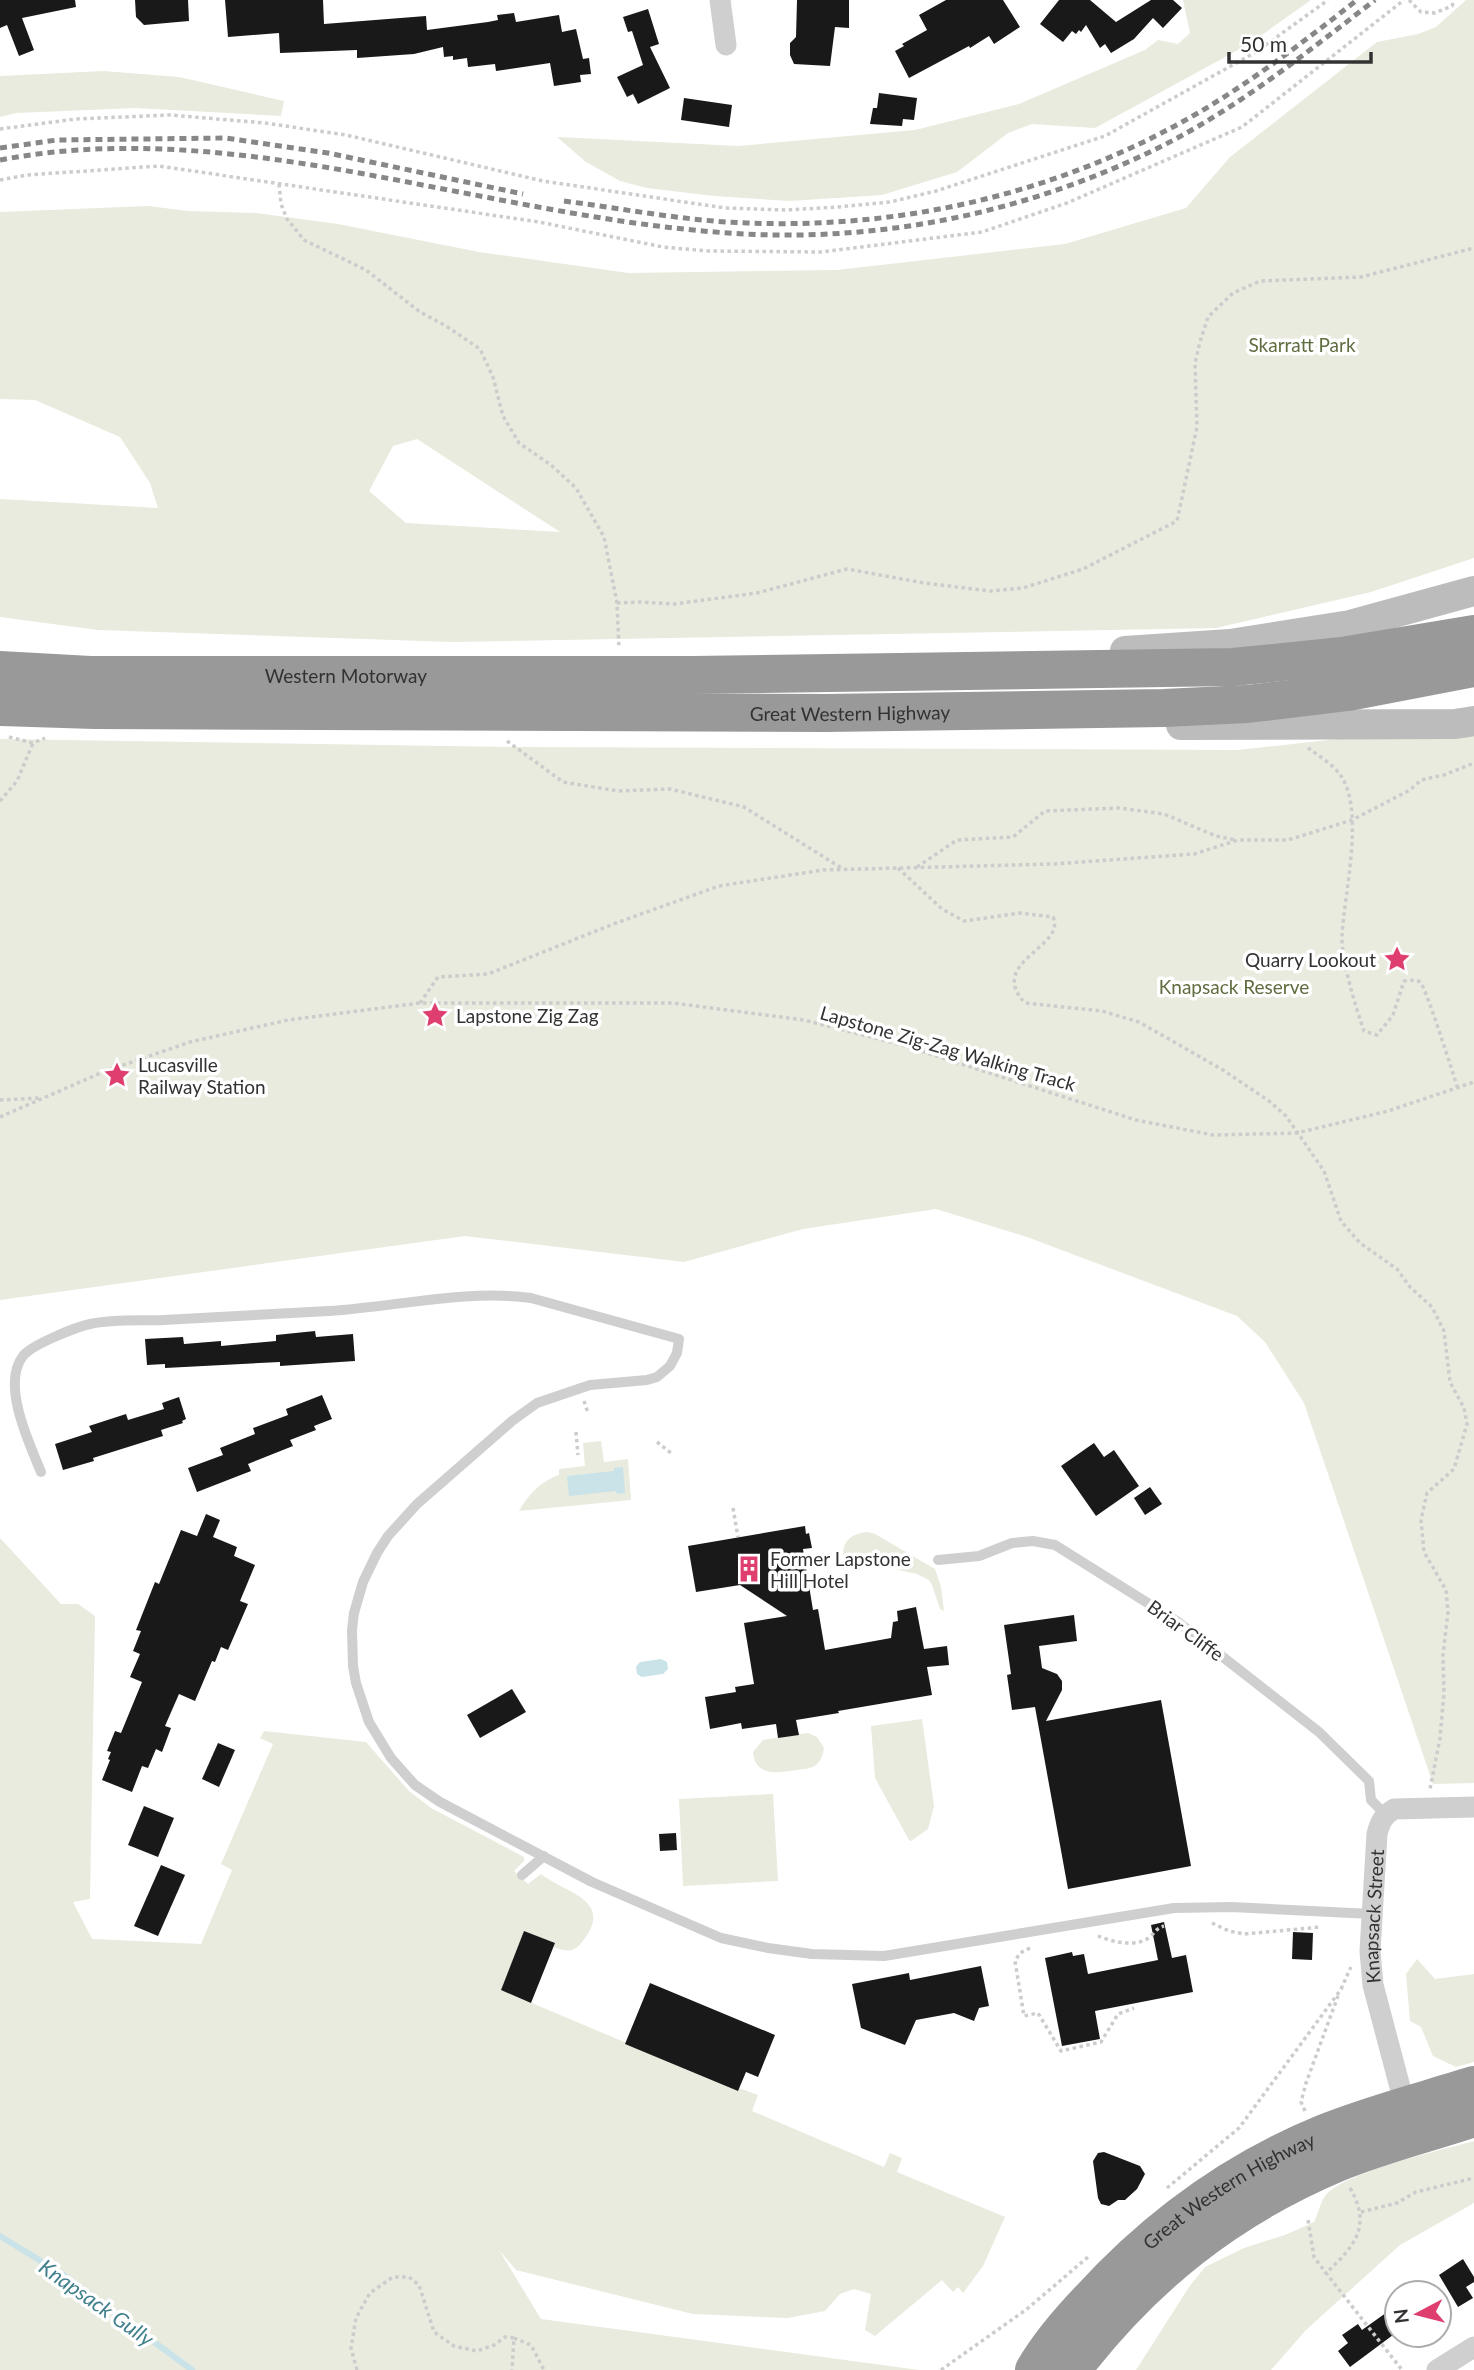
<svg xmlns="http://www.w3.org/2000/svg" width="1474" height="2370" font-family="Lato,sans-serif">
<style>
.green{fill:#e8ebde;fill-rule:evenodd}
.water{fill:#c9e3e8}
.lines{fill:none;stroke-linecap:round;stroke-linejoin:round}
.stream{stroke:#c9e3e8;stroke-width:6}
.building{fill:#191919}
.path{stroke:#ccc;stroke-width:3.5;stroke-dasharray:3.5 3.5;stroke-linecap:butt}
.lane{stroke:#cfcfcf;stroke-width:10}
.street{stroke:#cfcfcf;stroke-width:21}
.secondary{stroke:#bcbcbc;stroke-width:30}
.highway{stroke:#999;stroke-width:38}
.rail{stroke:#878787;stroke-width:5;stroke-dasharray:7 5;stroke-linecap:butt}
.labels{text-anchor:middle;dominant-baseline:central;stroke-width:7;stroke-linejoin:round;paint-order:stroke}
.park-label{font-size:19px;fill:#5f6d40;stroke:#fff}
.street-label{font-size:19px;fill:#323232;stroke:#fff}
.poi-label{font-size:19px;fill:#323232;stroke:#fff;text-anchor:start}
.water-label{font-size:21px;font-style:italic;fill:#407f8c;stroke:#fff}
</style>
<rect width="100%" height="100%" fill="#fff"/>
<g class="green">
<polygon points="1183,0 1311,0 1249,44 1095,128 1032,124 1008,133 957,172 882,195 790,201 714,196 647,188 620,181 586,162 557,137 738,146 915,130 1019,104 1145,50 1158,40 1178,44 1190,33"/>
<path d="M1466,0H1474V558L1371,592L1216,628L452,642L98,630L0,617V499L158,508L150,483L120,437L35,400L0,399V212L148,206L188,211L256,213L338,224L479,252L628,273L837,270L1065,244L1186,208L1230,157L1377,42L1418,34L1436,27ZM417,439L560,532H561L406,523L369,491L393,446Z"/>
<polygon points="103,71 179,77 284,101 281,116 136,108 16,113 0,117 0,76"/>
<polygon points="1474,724 1474,1783 1433,1784 1304,1403 1265,1342 1237,1316 1027,1237 936,1209 803,1229 684,1262 465,1236 0,1300 0,739 517,747 1237,750"/>
<path d="M601,1441L604,1462L628,1459L631,1500L519,1511C528,1495 541,1481 559,1475V1469L585,1466L583,1443Z"/>
<path d="M867,1532L875,1534L935,1569L941,1587L944,1611L940,1609L932,1585L929,1580L917,1574L876,1565L852,1567L845,1563C839,1544 849,1534 867,1532Z"/>
<path d="M0,1538L61,1604H78L95,1616L90,1899L73,1902L92,1939L201,1944L232,1870L221,1864L273,1744L260,1738L264,1731L366,1742L409,1791L431,1808L524,1857V1861L514,1871L528,1884L541,1874C565,1893 616,1900 582,1942C574,1953 565,1952 554,1947L555,1943L524,1931L501,1990L738,2090L739,2088L758,2095L752,2111L884,2167L890,2153L902,2158L897,2172L1005,2217L983,2266L963,2293L958,2287L953,2292L942,2280L875,2336L865,2330L871,2294L854,2289L840,2294L825,2311L788,2318L693,2314L516,2270L499,2250L541,2319L919,2370H0Z"/>
<polygon points="922,1719 934,1806 928,1829 911,1841 909,1840 875,1778 871,1726"/>
<path d="M808,1733L817,1737L824,1748C823,1754 822,1759 817,1764C812,1769 804,1769 796,1770C778,1773 755,1777 753,1752L763,1740Z"/>
<polygon points="773,1794 778,1881 683,1886 679,1799"/>
<polygon points="1417,1959 1435,1979 1474,1974 1474,2062 1456,2067 1433,2056 1421,2027 1410,2021 1406,1974"/>
<path d="M1474,2141V2203L1400,2245L1306,2330L1271,2370H1136L1189,2287L1205,2267L1244,2248L1285,2235L1314,2222C1318,2214 1320,2203 1325,2196C1344,2172 1442,2150 1474,2141Z"/>
</g>
<g class="water">
<polygon points="623,1467 625,1493 617,1494 616,1491 569,1496 567,1476 614,1471 614,1468"/>
<polygon points="661,1659 667,1662 668,1669 663,1674 642,1677 637,1674 636,1667 640,1662"/>
</g>
<g class="lines">
<polyline class="stream" points="0,2236 62,2274 192,2370"/>
</g>
<g class="building">
<polygon points="0,0 75,0 76,7 22,18 34,50 19,56 7,25 0,28"/>
<polygon points="135,0 188,0 189,21 144,25 136,17"/>
<polygon points="225,0 323,0 324,24 426,16 427,30 488,22 498,20 497,15 514,13 516,22 559,15 562,32 576,29 583,59 589,58 591,74 580,75 581,82 554,86 550,63 496,71 495,64 468,67 467,58 453,60 453,56 444,57 443,47 414,54 357,58 357,50 280,53 279,33 228,37"/>
<polygon points="797,0 849,0 849,28 835,27 830,66 794,64 790,55 790,43 796,37"/>
<polygon points="946,0 1003,0 1020,27 994,44 989,36 970,48 969,46 909,78 895,51 904,46 902,44 927,30 919,15"/>
<polygon points="1059,0 1090,0 1116,22 1151,0 1173,0 1182,8 1163,28 1153,18 1134,39 1111,53 1105,44 1100,48 1086,25 1081,32 1079,30 1076,34 1072,31 1063,42 1040,24"/>
<polygon points="648,9 659,44 650,47 670,88 638,104 633,94 627,97 617,77 643,65 632,31 628,32 623,17"/>
<polygon points="879,93 917,98 914,120 903,119 902,126 870,124 873,108 877,108"/>
<polygon points="684,98 732,105 729,127 681,120"/>
<polygon points="315,1331 316,1337 353,1334 355,1361 280,1366 280,1362 165,1368 165,1364 147,1365 145,1339 183,1337 184,1344 221,1341 221,1346 276,1341 276,1335"/>
<polygon points="322,1395 332,1419 314,1426 316,1430 290,1440 293,1446 248,1464 251,1471 197,1492 188,1468 223,1455 220,1448 255,1434 253,1428 288,1415 286,1409"/>
<polygon points="179,1397 186,1419 182,1421 183,1423 161,1430 163,1436 93,1458 94,1461 63,1470 55,1444 92,1432 89,1426 126,1414 128,1420 164,1409 162,1403"/>
<polygon points="1094,1443 1104,1457 1114,1450 1139,1486 1096,1516 1061,1466"/>
<polygon points="1150,1487 1162,1504 1145,1515 1134,1498"/>
<polygon points="206,1514 220,1520 213,1537 237,1547 234,1556 255,1565 240,1601 248,1604 228,1650 221,1647 215,1662 212,1661 195,1701 179,1694 165,1726 171,1728 162,1752 156,1749 148,1768 142,1766 132,1792 102,1780 110,1760 108,1759 111,1752 107,1751 115,1731 121,1733 142,1682 130,1677 140,1654 133,1651 141,1631 136,1630 155,1582 159,1584 181,1530 197,1536"/>
<polygon points="805,1526 806,1534 809,1533 812,1548 803,1549 813,1610 818,1609 825,1650 891,1638 893,1622 898,1621 897,1611 916,1607 924,1649 947,1646 949,1665 927,1667 932,1695 838,1711 839,1713 796,1720 799,1735 778,1738 776,1724 742,1729 741,1723 710,1729 705,1697 736,1692 735,1687 754,1684 744,1623 787,1616 740,1585 696,1592 688,1546"/>
<polygon points="1074,1615 1077,1641 1039,1646 1042,1668 1057,1674 1062,1681 1062,1690 1046,1721 1161,1700 1191,1866 1068,1889 1035,1707 1012,1710 1007,1675 1011,1674 1004,1625"/>
<polygon points="512,1689 526,1712 480,1738 467,1715"/>
<polygon points="218,1743 235,1750 219,1787 202,1779"/>
<polygon points="144,1806 174,1818 158,1857 128,1845"/>
<polygon points="676,1833 677,1850 660,1851 659,1834"/>
<polygon points="161,1865 185,1875 158,1936 134,1926"/>
<polygon points="1164,1922 1172,1958 1186,1955 1193,1992 1095,2011 1100,2039 1062,2046 1045,1958 1072,1952 1073,1956 1084,1954 1088,1974 1158,1960 1151,1925"/>
<polygon points="524,1931 555,1943 531,2003 501,1990"/>
<polygon points="1293,1932 1313,1933 1312,1960 1292,1959"/>
<polygon points="981,1966 989,2006 979,2008 974,2021 954,2013 916,2020 905,2045 861,2028 852,1984 909,1973 910,1980"/>
<polygon points="650,1983 775,2035 758,2077 746,2072 738,2091 625,2044"/>
<polygon points="1104,2152 1140,2166 1145,2174 1137,2189 1125,2200 1118,2200 1109,2206 1101,2204 1098,2198 1093,2161 1098,2153"/>
<polygon points="1463,2259 1474,2277 1474,2282 1466,2287 1473,2298 1458,2307 1439,2275"/>
<polygon points="1397,2305 1397,2332 1350,2367 1338,2351 1348,2343 1342,2335 1358,2324 1362,2330"/>
</g>
<g class="lines">
<g class="path">
<polyline points="1409,0 1421,12 1435,13 1452,6 1454,0"/>
<polyline points="0,129 76,119 170,115 265,123 346,135 543,181 725,208 786,210 838,207 890,202 936,191 1105,136 1256,52 1328,0"/>
<polyline points="0,180 27,175 159,166 539,222 663,247 708,251 821,252 982,232 1067,203 1242,127 1404,0"/>
<polyline points="279,184 281,204 287,219 304,240 366,270 420,312 446,326 480,349 493,377 503,416 519,443 551,465 576,488 604,537 617,603 619,648"/>
<polyline points="617,603 641,602 674,604 757,593 847,569 924,583 990,591 1023,588 1083,569 1177,521 1197,427 1195,363 1200,342 1208,317 1233,293 1260,281 1361,277 1474,248"/>
<polyline points="9,737 33,743 45,738"/>
<polyline points="507,741 563,782 618,791 670,789 744,807 843,869"/>
<path d="M1308,748C1319,756 1334,765 1341,776C1365,811 1344,895 1342,936C1341,960 1356,1008 1364,1031L1377,1035L1393,1015L1404,981C1410,981 1415,979 1420,982C1426,987 1453,1074 1458,1089"/>
<polyline points="0,801 17,781 33,743"/>
<polyline points="917,867 957,840 1013,837 1045,811 1119,808 1164,814 1216,836 1236,840"/>
<path d="M898,868L942,909L964,921L1020,913L1053,917C1067,947 986,962 1025,1003L1102,1011L1139,1022L1223,1070L1269,1101L1286,1116L1324,1171L1341,1221L1360,1243L1397,1269L1410,1287L1432,1307L1444,1331L1450,1382L1464,1408L1467,1424L1454,1469L1427,1493L1421,1520L1424,1552L1446,1590L1448,1612L1443,1655L1444,1693L1440,1738L1430,1789"/>
<polyline points="420,1003 438,977 488,974 616,923 719,886 823,870 1053,864 1194,854 1238,840 1288,840 1352,820 1410,790 1421,780 1444,775 1474,763"/>
<polyline points="0,1100 40,1098"/>
<polyline points="0,1117 103,1072 190,1042 288,1020 420,1003 673,1003 804,1020 902,1045 1136,1120 1213,1135 1297,1133 1388,1111 1474,1082"/>
<polyline points="584,1401 588,1413"/>
<polyline points="576,1432 578,1455"/>
<polyline points="657,1442 671,1453"/>
<polyline points="733,1508 738,1537"/>
<polyline points="1212,1923 1229,1931 1244,1934 1321,1927"/>
<path d="M1098,1936C1113,1942 1135,1948 1150,1937C1155,1932 1157,1928 1164,1926"/>
<polyline points="1030,1948 1020,1953 1015,1961 1024,2016 1038,2013 1061,2051 1101,2042 1118,2014 1134,2008"/>
<polyline points="1341,1989 1351,1967"/>
<polyline points="1305,2111 1301,2102 1306,2083 1338,1996"/>
<polyline points="1167,2188 1239,2128 1342,1988"/>
<path d="M1350,2188C1372,2226 1355,2246 1326,2273L1402,2370"/>
<polyline points="1361,2212 1397,2203 1416,2192 1474,2178"/>
<polyline points="1308,2220 1314,2257 1326,2273"/>
<polyline points="514,2338 531,2345 544,2370"/>
<polyline points="357,2370 351,2348 356,2318 370,2293 393,2277 409,2277 419,2285 434,2332 454,2346 477,2351 494,2345 505,2337 514,2338 512,2370"/>
<polyline points="941,2370 1027,2309 1088,2257"/>
</g>
<g class="lane">
<path d="M41,1472C29,1443 1,1384 23,1356C31,1345 76,1327 90,1324C113,1319 140,1321 164,1320C219,1317 274,1314 329,1311C396,1307 464,1289 531,1298L679,1339L677,1353L670,1366L657,1377L647,1380L590,1385L537,1403L512,1421L417,1504L388,1536L377,1553L363,1582L354,1613L352,1630L353,1666L356,1683L369,1722L391,1758L415,1785L440,1802L592,1882L721,1938L768,1948L812,1954L884,1956L1174,1908L1231,1907L1372,1914"/>
<polyline points="938,1560 979,1556 1012,1543 1033,1541 1055,1545 1178,1622 1319,1732 1369,1781 1371,1800 1385,1814"/>
<polyline points="522,1875 544,1856"/>
</g>
<g class="street">
<polyline points="720,0 726,45"/>
<path id="s1" d="M1405,2106L1373,1985L1370,1951L1377,1834C1380,1822 1383,1816 1394,1809L1474,1807"/>
<polyline points="1437,2370 1474,2347"/>
</g>
<g class="secondary">
<polyline points="1125,651 1230,644 1350,625 1474,591"/>
<polyline points="1181,725 1455,724 1474,721"/>
</g>
<g class="highway">
<path id="s2" d="M0,670L90,675H693L1233,667L1342,656L1474,634"/>
<path id="s3" d="M0,707L95,710L826,713L1164,708L1247,704L1348,692L1474,668"/>
<path id="s4" d="M1034,2370C1049,2344 1069,2321 1090,2299C1155,2228 1232,2171 1322,2134C1371,2114 1423,2101 1474,2085"/>
<path d="M1072,2370C1144,2276 1228,2209 1337,2163C1381,2145 1429,2133 1474,2118"/>
</g>
<g class="rail">
<polyline points="0,148 57,140 226,138 328,153 523,194"/>
<path d="M0,160C146,132 295,160 438,188C549,209 662,233 775,235C909,237 1041,206 1160,147C1238,108 1306,53 1375,0"/>
<path d="M564,201C625,209 686,221 747,223C906,229 1060,193 1198,113C1254,80 1306,40 1357,0"/>
</g>
</g>
<defs>
<g id="sight-bare" transform="scale(2.1)"><path d="M0-6L1.8-2.2L6-1.7L2.9 1.2L3.7 5.4L0 3.3L-3.7 5.4L-2.9 1.2L-6-1.7L-1.8-2.2Z" fill="#de3f6e" stroke="#fff" stroke-width="2.5" paint-order="stroke"/></g>
<g id="building-bare" transform="scale(2.1)"><path d="M-4-6H4V6H1V3H-1V6H-4ZM-2.5-4.3h1.7v1.8h-1.7ZM.8-4.3h1.7v1.8H.8ZM-2.5-1h1.7V.8h-1.7ZM.8-1h1.7V.8H.8Z" fill="#de3f6e" stroke="#fff" stroke-width="2.5" paint-order="stroke"/></g>
</defs>
<g fill-rule="evenodd">
<use href="#sight-bare" x="1397" y="959"/>
<use href="#sight-bare" x="435" y="1015"/>
<use href="#sight-bare" x="117" y="1075"/>
<use href="#building-bare" x="749" y="1569"/>
</g>
<g class="labels">
<g class="park-label">
<text x="1302" y="344">Skarratt Park</text>
<text x="1234" y="986">Knapsack Reserve</text>
</g>
<g class="street-label">
<text stroke="none"><textPath href="#s2" startOffset="346">Western Motorway</textPath></text>
<text stroke="none"><textPath href="#s3" startOffset="850">Great Western Highway</textPath></text>
<text transform="translate(948 1048) rotate(16)">Lapstone Zig-Zag Walking Track</text>
<text transform="translate(1186 1630) rotate(36)">Briar Cliffe</text>
<text stroke="none"><textPath href="#s1" startOffset="194">Knapsack Street</textPath></text>
<text stroke="none"><textPath href="#s4" startOffset="268">Great Western Highway</textPath></text>
</g>
<g class="poi-label">
<text x="1376" y="959" text-anchor="end">Quarry Lookout</text>
<text x="456" y="1015">Lapstone Zig Zag</text>
<text x="138" y="1064">Lucasville<tspan x="138" dy="22">Railway Station</tspan></text>
<text x="770" y="1558">Former Lapstone<tspan x="770" dy="22">Hill Hotel</tspan></text>
</g>
<g class="water-label">
<text transform="translate(97 2302) rotate(35)">Knapsack Gully</text>
</g>
</g>
<g transform="translate(1418 2314) rotate(263)"><circle r="33" fill="#ffffff" stroke="#adadad" stroke-width="2"/>
<path d="M0-5L12 26L0 18L-12 26Z" fill="#de3f6e"/>
<text y="-10" font-size="19" font-weight="bold" text-anchor="middle" fill="#323232">N</text>
</g>
<path d="M1229 52v10h142v-10" fill="none" stroke="#323232" stroke-width="3.5"/>
<text x="1240" y="52" font-size="21" fill="#323232" stroke="#ffffff" stroke-width="5" paint-order="stroke">50 m</text>
</svg>
